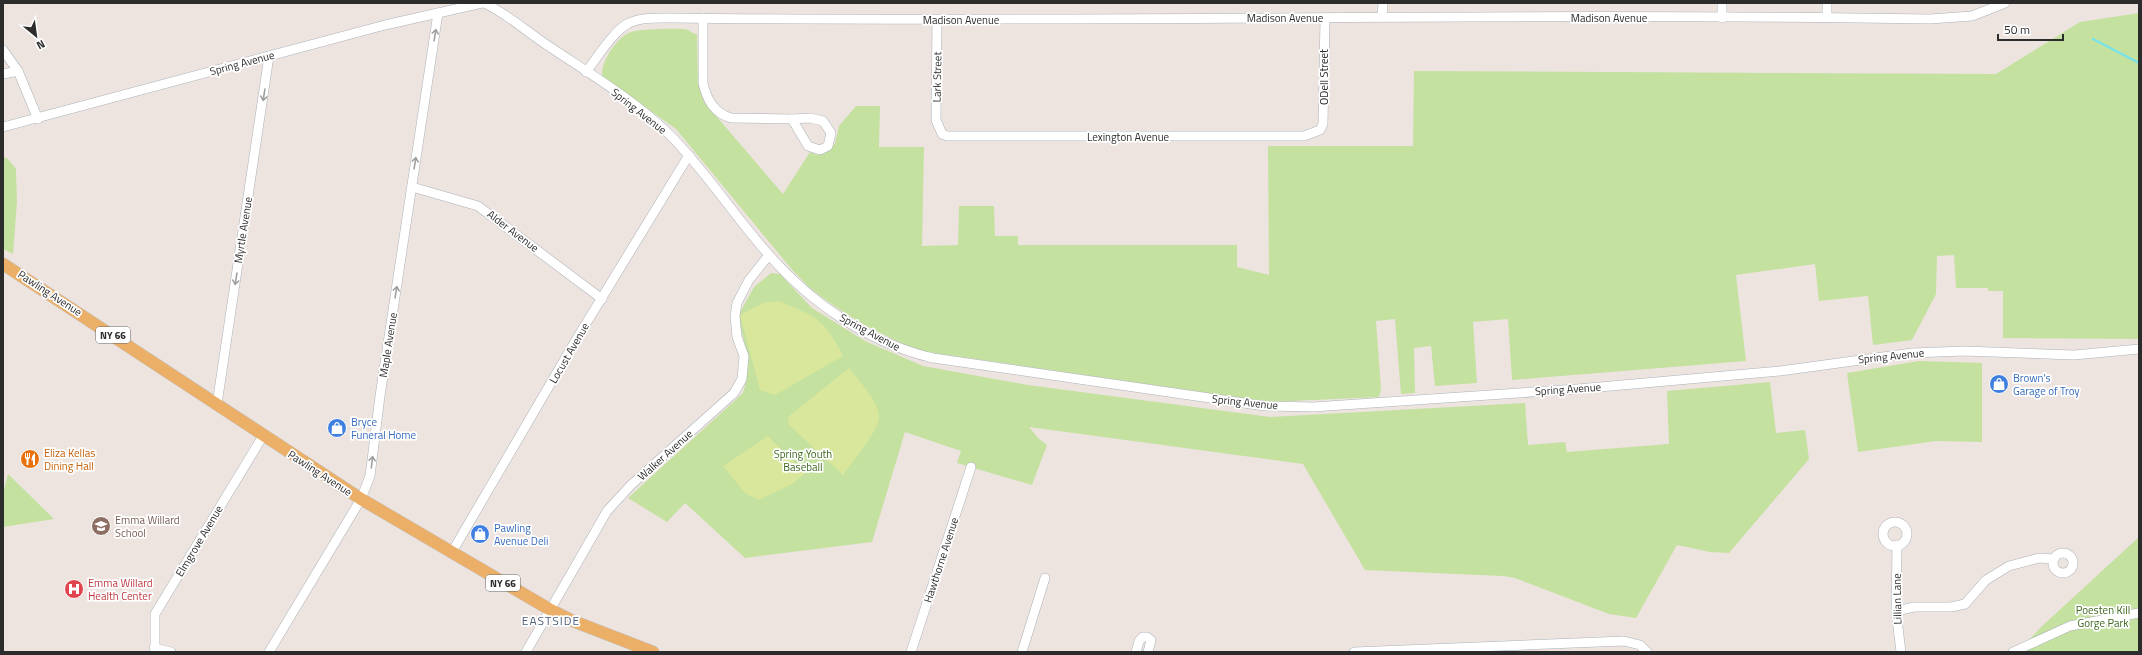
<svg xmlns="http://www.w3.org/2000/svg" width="2142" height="655" font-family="'Titillium Web',sans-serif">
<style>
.green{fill:#c4e19f}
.pitch{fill:#d8e79b}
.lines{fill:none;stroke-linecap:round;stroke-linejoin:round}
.stream{stroke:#78e4ea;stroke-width:2.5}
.minor-casing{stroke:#acb1b8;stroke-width:10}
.major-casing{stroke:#c4c4c4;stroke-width:13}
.minor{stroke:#fff;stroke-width:9}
.major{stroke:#ebaf67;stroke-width:12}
.oneway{stroke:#a0a0a0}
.labels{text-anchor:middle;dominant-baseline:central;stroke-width:3.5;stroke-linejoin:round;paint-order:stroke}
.shield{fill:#fff;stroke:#6b6b6b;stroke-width:1}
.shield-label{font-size:10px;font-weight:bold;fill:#2c2c2c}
.street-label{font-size:11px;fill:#2c2c2c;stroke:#fff}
.shop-label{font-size:11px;fill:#366cbe;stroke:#fff;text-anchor:start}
.food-label{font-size:11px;fill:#c56008;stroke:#fff;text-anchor:start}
.park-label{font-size:11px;fill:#3e671e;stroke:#fff}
.education-label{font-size:11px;fill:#785e54;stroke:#fff;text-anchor:start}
.health-label{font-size:11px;fill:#be3a42;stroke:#fff;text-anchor:start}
.neighbourhood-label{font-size:12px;letter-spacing:1px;fill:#4e607c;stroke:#fff}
</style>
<rect width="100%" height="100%" fill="#ede4e0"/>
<g class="green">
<path d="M2139,13V339L2003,338V291H1988V288H1956L1954,255L1937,256L1936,294L1912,340L1873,345L1868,296L1819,301L1815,264L1736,275L1746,361L1512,380L1508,319L1473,322L1477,383L1435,386L1431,346L1414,348L1415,393L1401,394L1395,319L1376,321L1381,389L1379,397L1269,402L921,351C882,336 847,317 814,291C807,286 801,278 794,272L676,129L602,76C601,61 617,37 631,32C638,29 676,28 684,29C689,29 692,34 697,34L698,83L704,102L783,194L810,152L816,155L830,150L835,143L839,126L856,106H880L879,147H924L922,246L958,245L959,206H994L995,236H1018V245H1237V267L1269,275L1268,146H1413L1414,71L1996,74L2080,22Z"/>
<polygon points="3,157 7,158 16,169 17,202 13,254 3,249"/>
<path d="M771,273L780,274L812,308L865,341L923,366L1028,385L1270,417L1525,403L1528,445L1565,442L1567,452L1669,444L1667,391L1770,382L1776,433L1805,430L1809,459L1729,553L1710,552L1677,545L1636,618L1609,614L1515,578L1503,576L1365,570L1303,464L1029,427L1038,438L1047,445L1032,485L957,463L961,451L905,432L872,542L745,558L685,503L667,522L628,498L743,393C752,364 745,345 738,316L754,287Z"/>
<polygon points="1919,361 1982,363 1982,442 1936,441 1858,452 1847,373"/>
<polygon points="8,474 54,519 3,527 3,494"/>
<polygon points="2139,537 2139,652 2018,652 2040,628"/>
</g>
<g class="pitch">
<path d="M779,301C816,317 824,318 843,356L775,395L760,390L740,315L763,303Z"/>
<path d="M849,368C859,381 877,399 879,415C881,429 851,463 843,475L788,424L789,416Z"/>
<polygon points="768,436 805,473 792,484 759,500 745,493 723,466"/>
</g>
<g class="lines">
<polyline class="stream" points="2093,39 2139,63"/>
<g class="minor-casing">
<g id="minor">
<path d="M484,3C506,13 526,31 547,45C587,72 634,100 669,134C706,171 734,216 769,255C812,304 869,343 933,358L1265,406L1313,407L1577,389L1780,371L1912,353L1964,351L2074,355L2139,349"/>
<polyline points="1382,17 1383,3"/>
<polyline points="1827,17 1827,3"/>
<path d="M703,18V83C707,100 714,113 731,118L792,119"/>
<polyline points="1722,18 1722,3"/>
<polyline points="937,20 936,120 942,134 947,136 1304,136 1320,130 1323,124 1325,18"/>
<polyline points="3,50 18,71 38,119"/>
<path d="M586,72C596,59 615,29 629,23C642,17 658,18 672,18C1091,23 1511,12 1930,19L1972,16L2005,3"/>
<polyline points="3,74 18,71"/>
<polygon points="810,118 823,121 831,133 828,146 820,150 808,146 792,119"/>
<polyline points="3,127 385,25 482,3"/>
<polyline points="412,187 478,206 602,299"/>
<polyline points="217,404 269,56"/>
<circle cx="1895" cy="534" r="12"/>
<polyline points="1897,545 1896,611 1901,652"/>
<polyline points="452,552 576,340 689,155"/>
<circle cx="2063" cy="563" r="10"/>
<polyline points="1896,611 1914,607 1951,607 1965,604 1986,580 2009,566 2039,558 2054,559"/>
<polyline points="154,648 171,652"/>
<polyline points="155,652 155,614 263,436"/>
<polyline points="269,652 361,499 370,476 380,396 438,13"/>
<polyline points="526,652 607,511 631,485 734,393 742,379 744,356 737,337 735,316 737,303 749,280 769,255"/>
<polyline points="911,652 971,467"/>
<polyline points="1022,652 1045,578"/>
<polyline points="1136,652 1139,641 1143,637 1147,637 1151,640 1148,652"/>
<polyline points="1354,652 1624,641 1640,645 1647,652"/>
<polyline points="2013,652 2070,626 2139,613"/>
</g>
</g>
<g class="major-casing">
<polyline id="major" points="3,264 361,499 549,609 573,621 653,652"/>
</g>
<use href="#minor" class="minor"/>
<use href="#major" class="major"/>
</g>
<defs><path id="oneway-shaft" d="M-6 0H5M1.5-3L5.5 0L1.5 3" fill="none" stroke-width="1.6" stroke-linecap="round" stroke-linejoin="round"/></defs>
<g class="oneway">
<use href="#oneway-shaft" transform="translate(435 35) rotate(-81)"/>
<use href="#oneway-shaft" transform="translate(264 95) rotate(99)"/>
<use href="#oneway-shaft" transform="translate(415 163) rotate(-81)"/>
<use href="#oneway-shaft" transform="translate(236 279) rotate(99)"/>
<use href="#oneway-shaft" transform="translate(396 292) rotate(-81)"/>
<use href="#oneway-shaft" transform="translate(372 462) rotate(-83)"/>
</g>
<defs>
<g id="shop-disc" transform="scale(1)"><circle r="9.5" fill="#3f7fe0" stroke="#fff"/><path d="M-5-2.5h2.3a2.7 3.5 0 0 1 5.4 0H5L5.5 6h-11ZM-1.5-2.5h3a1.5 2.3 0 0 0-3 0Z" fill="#fff"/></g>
<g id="restaurant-disc" transform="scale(1)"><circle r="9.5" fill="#e8710a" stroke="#fff"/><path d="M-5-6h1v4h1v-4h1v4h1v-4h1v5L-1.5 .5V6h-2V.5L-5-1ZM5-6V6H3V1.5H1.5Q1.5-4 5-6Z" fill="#fff"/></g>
<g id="school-disc" transform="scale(1)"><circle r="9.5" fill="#8d6e63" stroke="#fff"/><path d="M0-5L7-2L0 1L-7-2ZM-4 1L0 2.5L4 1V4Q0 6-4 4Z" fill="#fff"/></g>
<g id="hospital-disc" transform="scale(1)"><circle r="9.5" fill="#e0444e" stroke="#fff"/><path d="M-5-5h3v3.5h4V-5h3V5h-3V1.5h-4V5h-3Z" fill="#fff"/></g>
</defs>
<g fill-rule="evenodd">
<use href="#shop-disc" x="1999" y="384"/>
<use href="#shop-disc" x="337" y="428"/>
<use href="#restaurant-disc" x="30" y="459"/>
<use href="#school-disc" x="101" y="526"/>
<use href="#shop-disc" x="480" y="534"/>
<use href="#hospital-disc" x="74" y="589"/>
</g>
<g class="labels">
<g class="shield">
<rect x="96" y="327" width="34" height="16" rx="3"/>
<rect x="486" y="575" width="34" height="16" rx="3"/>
</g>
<g class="shield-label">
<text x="113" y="335">NY 66</text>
<text x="503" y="583">NY 66</text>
</g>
<g class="street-label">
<text x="1285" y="18">Madison Avenue</text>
<text x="1609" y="18">Madison Avenue</text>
<text x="961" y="20">Madison Avenue</text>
<text transform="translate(242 63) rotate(-15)">Spring Avenue</text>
<text transform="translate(937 77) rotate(-89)">Lark Street</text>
<text transform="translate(1324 77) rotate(-90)">ODell Street</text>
<text transform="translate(639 111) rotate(38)">Spring Avenue</text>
<text x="1128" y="137">Lexington Avenue</text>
<text transform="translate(243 230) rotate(-81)">Myrtle Avenue</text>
<text transform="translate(513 231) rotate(37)">Alder Avenue</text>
<text transform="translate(50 293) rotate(33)">Pawling Avenue</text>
<text transform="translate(870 332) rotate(28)">Spring Avenue</text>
<text transform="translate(388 345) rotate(-81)">Maple Avenue</text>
<text transform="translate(569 353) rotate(-60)">Locust Avenue</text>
<text transform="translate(1891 356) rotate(-6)">Spring Avenue</text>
<text transform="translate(1568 389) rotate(-4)">Spring Avenue</text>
<text transform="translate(1245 402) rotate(6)">Spring Avenue</text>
<text transform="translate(665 455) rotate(-42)">Walker Avenue</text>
<text transform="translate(320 473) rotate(33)">Pawling Avenue</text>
<text transform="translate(199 541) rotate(-59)">Elmgrove Avenue</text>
<text transform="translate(941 560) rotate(-72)">Hawthorne Avenue</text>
<text transform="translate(1897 599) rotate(-91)">Lillian Lane</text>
</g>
<g class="shop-label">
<text x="2013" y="378">Brown's<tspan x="2013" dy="13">Garage of Troy</tspan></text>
<text x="351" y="422">Bryce<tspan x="351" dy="13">Funeral Home</tspan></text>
<text x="494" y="528">Pawling<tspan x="494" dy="13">Avenue Deli</tspan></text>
</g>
<g class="food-label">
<text x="44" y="453">Eliza Kellas<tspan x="44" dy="13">Dining Hall</tspan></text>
</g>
<g class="park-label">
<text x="803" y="454">Spring Youth<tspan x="803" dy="13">Baseball</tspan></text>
<text x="2103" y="610">Poesten Kill<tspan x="2103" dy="13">Gorge Park</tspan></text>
</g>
<g class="education-label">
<text x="115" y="520">Emma Willard<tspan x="115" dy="13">School</tspan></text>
</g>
<g class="health-label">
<text x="88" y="583">Emma Willard<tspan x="88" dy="13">Health Center</tspan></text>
</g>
<g class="neighbourhood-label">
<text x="551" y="620">EASTSIDE</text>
</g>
</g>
<rect width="2142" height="655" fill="none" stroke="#2c2c2c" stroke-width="8"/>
<g transform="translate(36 36) rotate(151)" stroke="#ffffff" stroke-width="3" paint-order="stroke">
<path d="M0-3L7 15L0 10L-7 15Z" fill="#2c2c2c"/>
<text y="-6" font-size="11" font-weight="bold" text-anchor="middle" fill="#2c2c2c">N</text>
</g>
<path d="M1998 34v6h65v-6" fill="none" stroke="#2c2c2c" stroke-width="2"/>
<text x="2004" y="34" font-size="12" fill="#2c2c2c" stroke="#ffffff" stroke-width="3" paint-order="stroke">50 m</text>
</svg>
